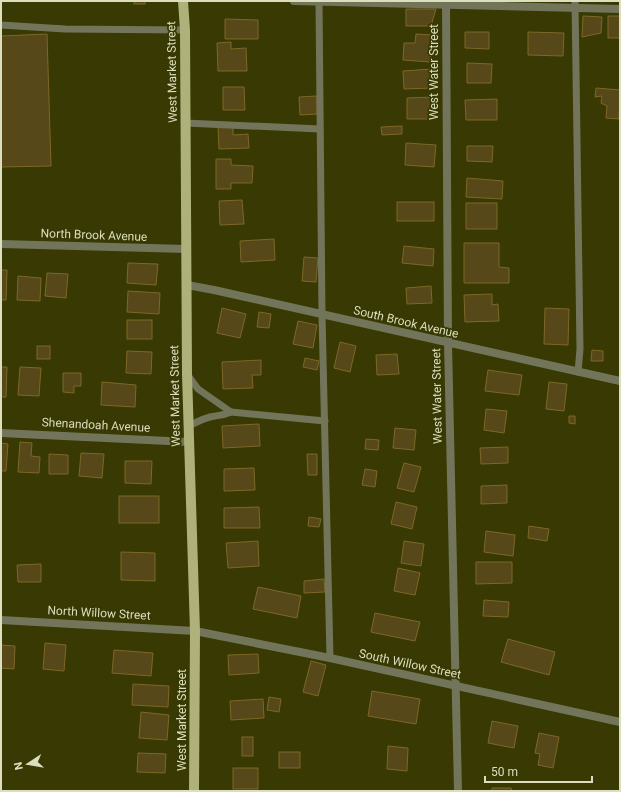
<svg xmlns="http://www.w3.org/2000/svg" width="621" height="792" font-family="Roboto,sans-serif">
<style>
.building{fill:#574819;stroke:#7d6826}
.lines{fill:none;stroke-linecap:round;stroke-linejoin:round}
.service{stroke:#72755a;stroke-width:7}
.minor{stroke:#72755a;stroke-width:8}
.tertiary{stroke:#72755a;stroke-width:8}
.primary{stroke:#aeb27a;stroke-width:10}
.labels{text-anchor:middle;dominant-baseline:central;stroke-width:3.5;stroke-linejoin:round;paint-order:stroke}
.street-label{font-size:12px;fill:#dcdfbe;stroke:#383903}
</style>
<rect width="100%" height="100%" fill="#383903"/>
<g class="building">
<rect x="134" y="1" width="11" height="3"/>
<polygon points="406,9 436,9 431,26 406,26"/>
<polygon points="583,16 602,17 601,33 582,37"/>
<rect x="608" y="16" width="12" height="22"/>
<polygon points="225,19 258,20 258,39 225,39"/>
<polygon points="465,32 489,32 489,49 465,48"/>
<polygon points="528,32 564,33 563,56 528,55"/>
<polygon points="47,34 51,166 1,167 1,36"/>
<polygon points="416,34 432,35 430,62 403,60 404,43 415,43"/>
<polygon points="231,42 231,49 246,48 247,71 218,71 217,43"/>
<polygon points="467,63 492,64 491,83 467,83"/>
<polygon points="432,69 433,88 404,89 403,71"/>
<polygon points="223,87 244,87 245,110 223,110"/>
<polygon points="596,88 620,90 619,119 606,118 607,106 601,103 602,96 595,97"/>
<polygon points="317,96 317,114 300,115 299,97"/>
<polygon points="433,97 433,119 407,119 407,98"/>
<polygon points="497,99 497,120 466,120 465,100"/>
<polygon points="233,125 233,135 248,134 249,148 219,149 218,126"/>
<polygon points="402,126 402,134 382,135 381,127"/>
<polygon points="406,143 436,145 434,167 405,165"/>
<polygon points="467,146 493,146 492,162 467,161"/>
<polygon points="216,159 231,159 231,165 253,166 252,183 231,183 231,189 216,189"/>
<polygon points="467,178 503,181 502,199 466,197"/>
<polygon points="242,200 244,224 220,225 219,201"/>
<rect x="397" y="202" width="37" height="19"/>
<rect x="466" y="203" width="31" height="26"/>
<polygon points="274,239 275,260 241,262 240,241"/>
<polygon points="464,243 499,243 499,267 509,268 509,283 464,283"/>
<polygon points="404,246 434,249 433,266 402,263"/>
<polygon points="304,257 318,258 316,282 302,281"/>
<polygon points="128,263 158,264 156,285 127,283"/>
<polygon points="1,270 7,270 6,300 1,300"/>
<polygon points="47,273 68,274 66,298 45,296"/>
<polygon points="18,276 41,278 40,301 17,300"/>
<polygon points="431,286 432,303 407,304 406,288"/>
<polygon points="128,291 160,293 159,314 127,312"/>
<polygon points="492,294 492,305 498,304 499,321 465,322 464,295"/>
<polygon points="222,308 246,314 240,338 217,333"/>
<polygon points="545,308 569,309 568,345 544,344"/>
<polygon points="259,312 271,314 269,328 257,327"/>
<rect x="127" y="320" width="25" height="19"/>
<polygon points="298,321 317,325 313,348 293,344"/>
<polygon points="340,342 356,346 350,372 334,368"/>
<rect x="37" y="346" width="13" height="13"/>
<polygon points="592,350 603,351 603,361 591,361"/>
<polygon points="127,351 152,352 151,374 126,373"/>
<polygon points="397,354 399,374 377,375 376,355"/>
<polygon points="305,358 319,361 317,370 303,367"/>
<polygon points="261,360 261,375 252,375 253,388 223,389 222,362"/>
<polygon points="1,367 7,367 6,397 1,397"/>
<polygon points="20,367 41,368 39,396 18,395"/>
<polygon points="488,370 522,375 519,395 485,391"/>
<polygon points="63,373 81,373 81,386 74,386 74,393 63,392"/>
<polygon points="102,382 136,385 135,407 101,405"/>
<polygon points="549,382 567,384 564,411 546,409"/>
<polygon points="486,409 507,411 504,433 484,430"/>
<polygon points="569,416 575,416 575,424 569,423"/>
<polygon points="259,424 260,446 223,448 222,426"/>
<polygon points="395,428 416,430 414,450 393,448"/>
<polygon points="366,439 379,440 378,450 365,449"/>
<polygon points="20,442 32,443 31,456 40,457 39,473 18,472"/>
<polygon points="1,443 8,444 6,471 1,471"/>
<polygon points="508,447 508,463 481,464 480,448"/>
<polygon points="81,453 104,454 102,478 79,476"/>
<polygon points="49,454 68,455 68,474 49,474"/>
<polygon points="307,454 317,454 317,475 308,475"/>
<polygon points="125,461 152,461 151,484 125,483"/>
<polygon points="404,463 421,467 414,492 397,488"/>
<polygon points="254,468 255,490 224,491 224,469"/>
<polygon points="365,469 377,471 375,487 362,485"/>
<polygon points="507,485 507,503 481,504 481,486"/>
<rect x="119" y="496" width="40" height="27"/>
<polygon points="396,502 417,507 412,529 391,524"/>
<polygon points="259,507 260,528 224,528 224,508"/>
<polygon points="309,517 321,519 319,527 308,526"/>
<polygon points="529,526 549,529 547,541 528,538"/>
<polygon points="486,531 515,535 513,556 484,552"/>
<polygon points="258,541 259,566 228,568 226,543"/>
<polygon points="404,541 424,544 421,566 401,563"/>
<polygon points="121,552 155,553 155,581 121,580"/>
<polygon points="476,562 512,562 512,583 476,584"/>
<polygon points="41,564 41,582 18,582 17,565"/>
<polygon points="398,568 420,573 415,595 394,591"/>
<polygon points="324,579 325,592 304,593 304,581"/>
<polygon points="258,587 301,596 297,618 253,609"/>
<polygon points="484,600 509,602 508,617 483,616"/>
<polygon points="375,613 420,622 415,641 371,632"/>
<polygon points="508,639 555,652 549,675 501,662"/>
<polygon points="45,643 66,645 64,671 43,669"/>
<polygon points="1,645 15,646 14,669 1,668"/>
<polygon points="114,650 153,653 151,676 112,673"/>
<polygon points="258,654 259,673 229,675 228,655"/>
<polygon points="311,661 326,665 318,696 303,692"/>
<polygon points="133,684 169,686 168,707 132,705"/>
<polygon points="372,691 420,699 416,724 368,716"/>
<polygon points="269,697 281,699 279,712 267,710"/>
<polygon points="263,699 264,718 231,720 230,701"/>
<polygon points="141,712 169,715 167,740 139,738"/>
<polygon points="492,721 518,726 514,748 488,743"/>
<polygon points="539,733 559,737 553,768 538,765 540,754 535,753"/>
<rect x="242" y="737" width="11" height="19"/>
<polygon points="388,746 408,748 407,771 387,769"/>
<rect x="279" y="752" width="21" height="16"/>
<polygon points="138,753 166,754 165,773 137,772"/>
<rect x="233" y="768" width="25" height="21"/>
<polygon points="492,788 511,788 512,791 492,791"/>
</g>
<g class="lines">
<g class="service">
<polyline points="319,1 322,315 330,658"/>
<polyline points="575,1 580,349 578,372"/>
<polyline points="1,25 65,29 185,30"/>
<polyline points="185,123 320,129"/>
<path d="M187,374L198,389L231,412C222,416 218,415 210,417C202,419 195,423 189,426"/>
<polyline points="231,412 325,421"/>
</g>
<g class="minor">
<polyline points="294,1 620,9"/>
<polyline points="446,1 448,343 458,791"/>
<polyline points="1,244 187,249"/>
<polyline points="187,285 214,290 620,381"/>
<polyline points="1,433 189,442"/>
<polyline points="1,620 195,631"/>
</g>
<polyline class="tertiary" points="195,631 330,658 620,722"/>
<polyline class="primary" points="183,1 185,30 187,374 195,631 194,791"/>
</g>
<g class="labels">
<g class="street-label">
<text transform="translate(172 72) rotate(-91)">West Market Street</text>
<text transform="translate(434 72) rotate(-90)">West Water Street</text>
<text transform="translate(94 235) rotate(2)">North Brook Avenue</text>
<text transform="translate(406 322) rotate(13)">South Brook Avenue</text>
<text transform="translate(175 396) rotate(-91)">West Market Street</text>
<text transform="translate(437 396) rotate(-91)">West Water Street</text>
<text transform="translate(96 425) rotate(3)">Shenandoah Avenue</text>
<text transform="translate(99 613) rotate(3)">North Willow Street</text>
<text transform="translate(410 664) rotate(12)">South Willow Street</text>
<text transform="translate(182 720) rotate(-90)">West Market Street</text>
</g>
</g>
<rect width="621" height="792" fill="none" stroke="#dcdfbe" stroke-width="4"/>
<g transform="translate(28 764) rotate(258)" stroke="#383903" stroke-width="3" paint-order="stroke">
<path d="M0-3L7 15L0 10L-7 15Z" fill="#dcdfbe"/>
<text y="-6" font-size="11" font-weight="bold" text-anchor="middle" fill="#dcdfbe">N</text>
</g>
<path d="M485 776v6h107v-6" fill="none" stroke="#dcdfbe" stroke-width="2"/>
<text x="491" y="776" font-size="12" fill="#dcdfbe" stroke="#383903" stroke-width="3" paint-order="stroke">50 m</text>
</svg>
